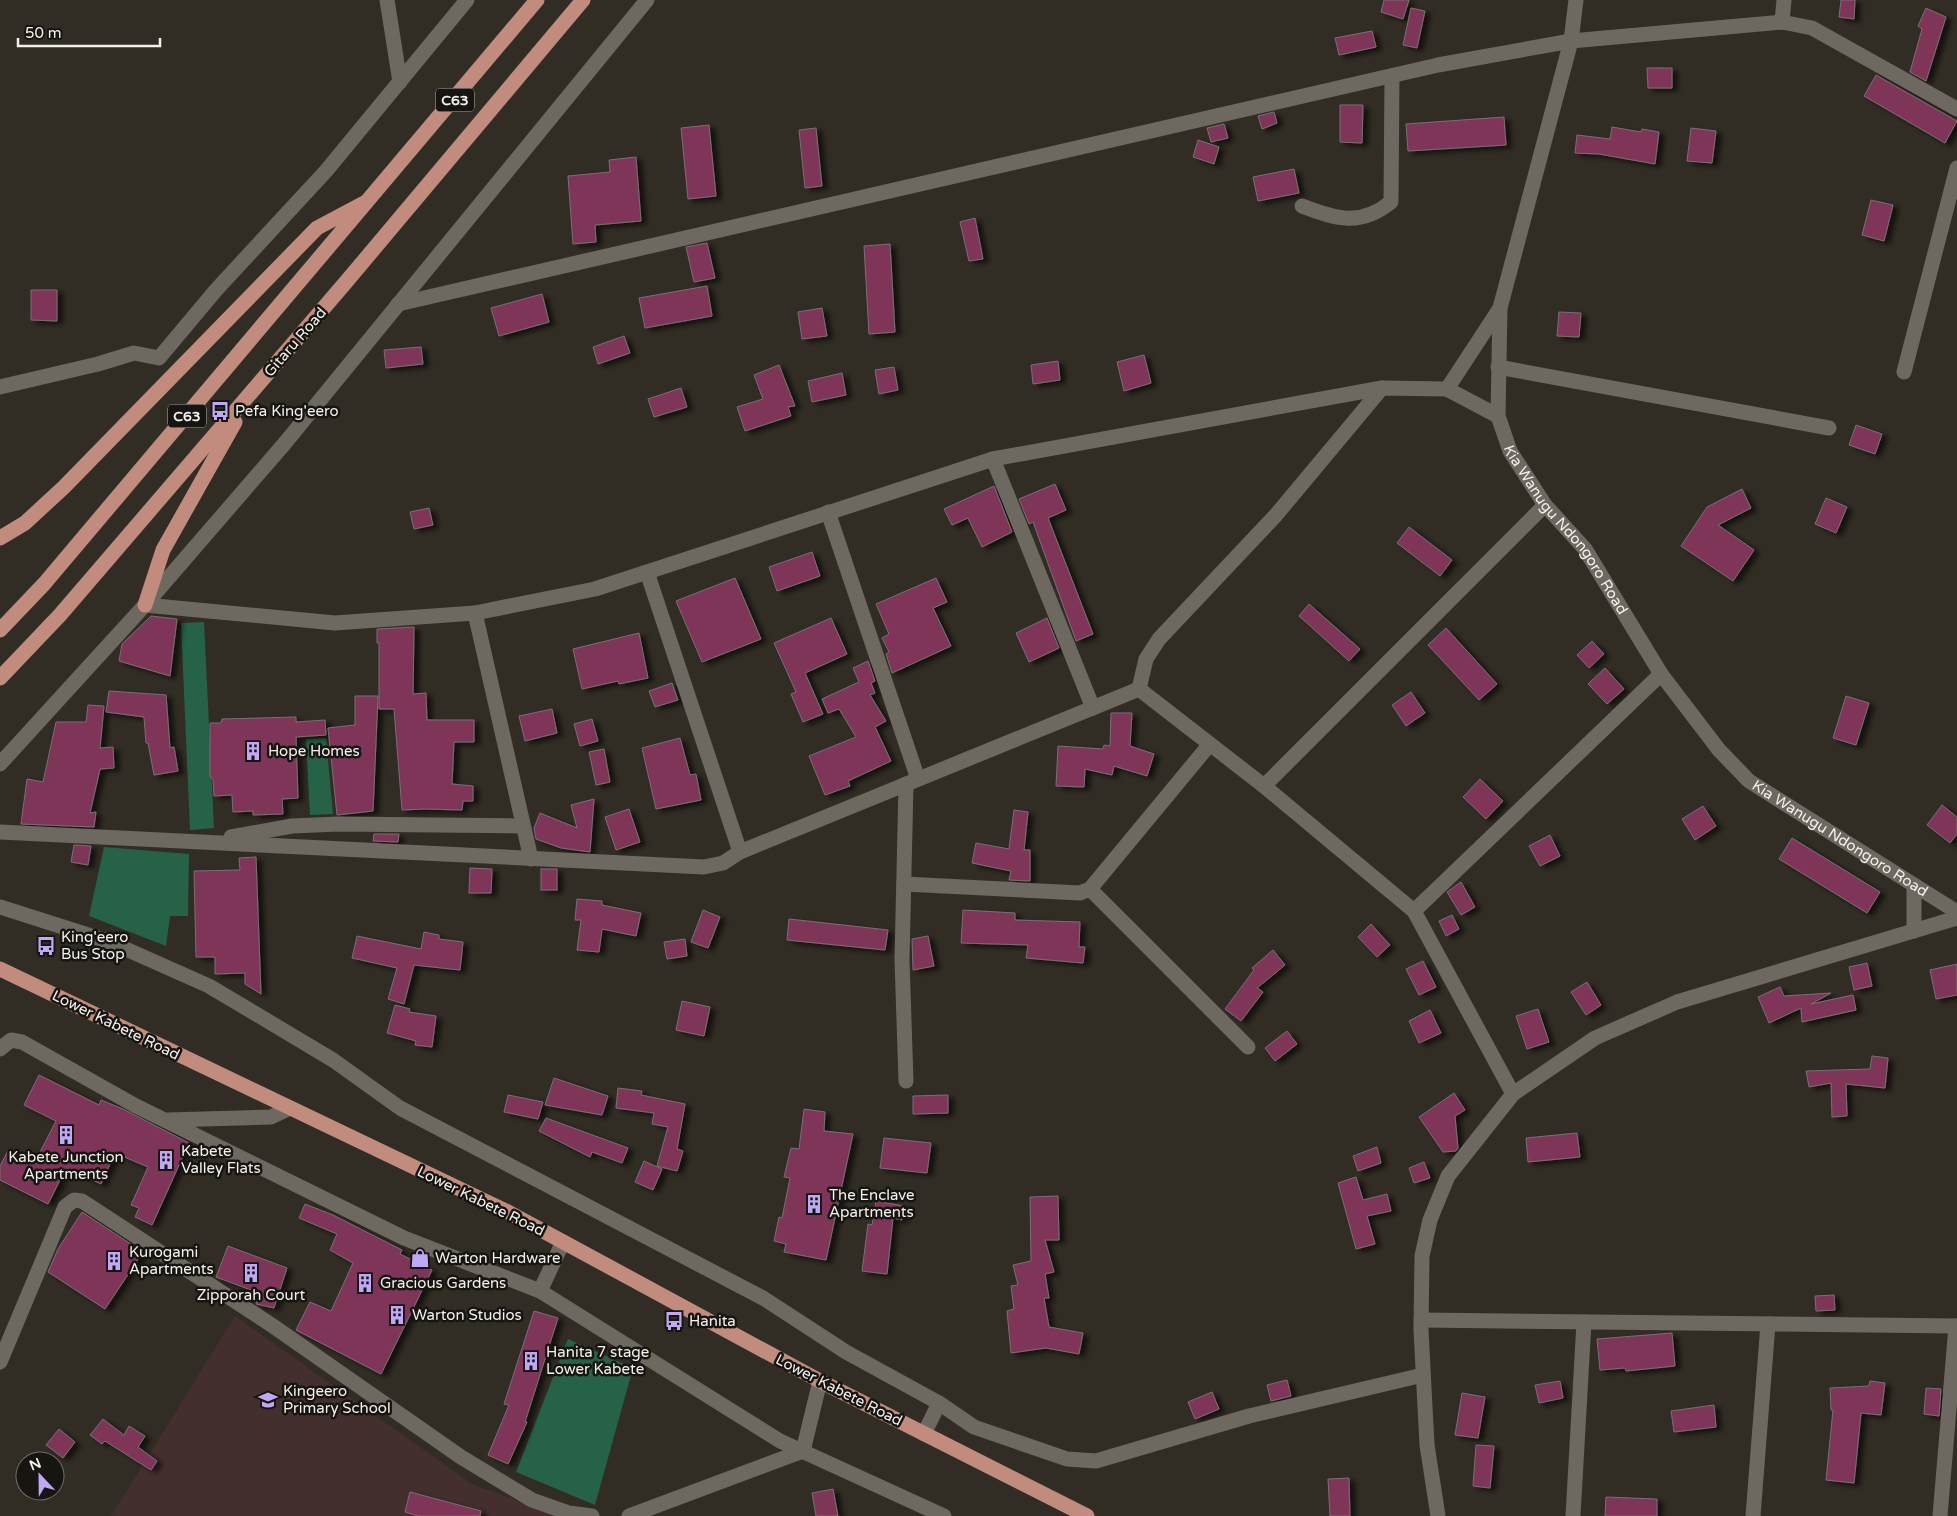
<svg xmlns="http://www.w3.org/2000/svg" width="1957" height="1516" font-family="'Varela Round',sans-serif">
<style>
.education{fill:#432f2e}
.green{fill:#256248}
.building{fill:#7e3459;stroke:#7a6f73;filter:url(#shadow)}
.lines{fill:none;stroke-linecap:round;stroke-linejoin:round}
.minor{stroke:#6e6960;stroke-width:15}
.major{stroke:#c18c7d;stroke-width:15}
.labels{text-anchor:middle;dominant-baseline:central;stroke-width:5;stroke-linejoin:round;paint-order:stroke}
.shield{fill:#171512;stroke:#b2afab;stroke-width:1}
.shield-label{font-size:14px;font-weight:bold;fill:#f4f1ec}
.street-label{font-size:15px;fill:#f4f1ec;stroke:#171512}
.poi-label{font-size:15px;fill:#f4f1ec;stroke:#171512;text-anchor:start}
</style>
<defs>
<filter id="shadow"><feDropShadow dx="5.5" dy="3" stdDeviation="2.5" flood-color="#0009"/></filter>
</defs>
<rect width="100%" height="100%" fill="#312d24"/>
<polygon class="education" points="235,1316 472,1484 559,1516 111,1516"/>
<g class="green">
<polygon points="204,622 214,828 190,830 181,623"/>
<polygon points="326,738 333,814 310,815 306,739"/>
<polygon points="104,847 189,854 188,916 170,916 166,946 89,916"/>
<polygon points="568,1339 633,1368 595,1505 516,1472"/>
</g>
<g class="building">
<polygon points="1384,0 1409,0 1403,19 1381,12"/>
<polygon points="1841,0 1855,0 1854,19 1839,17"/>
<polygon points="1411,8 1425,11 1417,48 1403,45"/>
<polygon points="1926,8 1946,17 1926,81 1910,72 1922,29 1918,26"/>
<polygon points="1372,31 1376,47 1339,55 1335,38"/>
<polygon points="1647,68 1672,68 1672,88 1648,88"/>
<polygon points="1876,75 1957,121 1945,143 1864,96"/>
<polygon points="1340,105 1363,105 1362,143 1340,142"/>
<polygon points="1274,112 1277,123 1262,129 1258,116"/>
<polygon points="1504,117 1506,145 1408,151 1406,124"/>
<polygon points="1224,124 1228,138 1211,142 1207,128"/>
<polygon points="709,125 716,196 688,199 681,128"/>
<polygon points="1612,127 1641,132 1642,129 1659,132 1655,164 1599,154 1575,153 1577,135 1610,139"/>
<polygon points="816,128 822,186 805,188 799,130"/>
<polygon points="1691,128 1716,131 1712,163 1687,161"/>
<polygon points="1198,140 1219,147 1214,164 1193,157"/>
<polygon points="636,157 641,221 595,225 596,242 573,244 568,176 610,172 609,160"/>
<polygon points="1294,169 1299,193 1258,201 1253,177"/>
<polygon points="1871,200 1893,205 1884,241 1862,235"/>
<polygon points="975,218 983,259 969,261 960,222"/>
<polygon points="707,243 715,278 694,282 686,247"/>
<polygon points="890,244 895,332 869,334 864,246"/>
<polygon points="707,286 712,316 645,328 639,298"/>
<polygon points="31,290 57,290 57,321 31,320"/>
<polygon points="542,294 549,322 499,336 491,308"/>
<polygon points="822,308 827,336 802,339 798,312"/>
<polygon points="1559,312 1581,313 1579,337 1557,336"/>
<polygon points="624,336 630,353 598,364 593,347"/>
<polygon points="421,347 423,364 386,368 384,350"/>
<polygon points="1144,355 1151,383 1124,391 1117,362"/>
<polygon points="1058,361 1060,380 1033,384 1031,365"/>
<polygon points="779,365 795,406 788,407 791,416 745,431 737,407 763,399 754,375"/>
<polygon points="894,367 898,390 879,394 875,370"/>
<polygon points="842,373 846,395 812,402 808,381"/>
<polygon points="681,388 687,407 654,417 648,399"/>
<polygon points="1856,425 1882,434 1875,454 1849,445"/>
<polygon points="1055,484 1066,510 1048,518 1093,634 1076,641 1033,522 1029,524 1019,499"/>
<polygon points="994,486 1012,532 982,547 968,518 952,525 944,509"/>
<polygon points="1742,489 1751,508 1718,525 1754,550 1733,581 1681,546 1707,507"/>
<polygon points="1826,498 1847,507 1836,533 1815,524"/>
<polygon points="429,508 433,525 414,529 410,512"/>
<polygon points="1409,527 1452,560 1440,576 1397,543"/>
<polygon points="812,552 820,576 777,591 769,567"/>
<polygon points="735,578 761,639 702,662 676,601"/>
<polygon points="936,578 947,602 933,608 951,646 892,673 886,654 889,652 882,638 889,634 876,604"/>
<polygon points="1309,604 1360,649 1349,661 1299,616"/>
<polygon points="151,616 177,619 170,676 119,661 122,644"/>
<polygon points="831,618 847,654 805,673 823,714 803,722 791,694 796,692 774,643"/>
<polygon points="1047,618 1059,648 1029,662 1016,633"/>
<polygon points="414,627 413,694 426,693 427,720 474,720 474,742 454,742 452,784 473,786 473,801 463,801 462,810 425,809 402,810 394,709 379,709 379,643 377,643 377,629"/>
<polygon points="1446,628 1497,684 1479,700 1428,645"/>
<polygon points="639,633 648,678 619,684 618,681 582,689 573,649"/>
<polygon points="1592,641 1604,654 1589,668 1577,655"/>
<polygon points="868,661 875,681 871,683 875,693 870,695 886,721 875,727 891,761 848,781 850,786 825,795 809,756 856,737 839,709 828,713 822,699 859,682 853,668"/>
<polygon points="1605,668 1624,689 1607,704 1588,684"/>
<polygon points="672,683 678,700 655,707 649,691"/>
<polygon points="109,691 166,695 170,748 174,747 178,771 154,775 148,743 146,743 144,717 106,712"/>
<polygon points="1411,692 1425,713 1406,726 1392,705"/>
<polygon points="355,696 378,696 373,811 337,815 328,728 355,725"/>
<polygon points="1846,696 1869,703 1856,745 1833,738"/>
<polygon points="88,705 104,706 100,748 113,747 114,768 100,769 90,813 96,812 94,827 21,824 27,779 43,782 56,722 86,722"/>
<polygon points="552,709 557,733 525,741 519,716"/>
<polygon points="1111,713 1132,713 1130,746 1154,754 1147,776 1114,766 1112,775 1085,769 1084,787 1056,786 1058,746 1103,749 1104,745 1110,746"/>
<polygon points="296,717 296,722 325,720 326,735 296,737 298,798 282,799 283,814 253,815 253,811 233,812 232,795 214,796 213,780 210,776 210,723 221,723 222,719"/>
<polygon points="592,719 598,741 580,746 574,724"/>
<polygon points="680,738 690,775 696,774 701,800 656,809 642,748"/>
<polygon points="604,749 610,782 596,785 589,752"/>
<polygon points="1480,779 1503,801 1486,819 1463,797"/>
<polygon points="594,799 590,852 561,848 536,839 534,828 540,813 577,828 571,805"/>
<polygon points="1942,805 1957,817 1957,834 1950,843 1927,825"/>
<polygon points="1703,806 1716,826 1695,840 1682,819"/>
<polygon points="629,809 640,842 616,850 605,817"/>
<polygon points="1014,810 1028,812 1024,850 1030,850 1030,881 1009,880 1011,871 972,863 976,843 1009,849"/>
<polygon points="374,834 399,834 398,842 373,841"/>
<polygon points="1550,835 1560,856 1540,866 1529,846"/>
<polygon points="1792,838 1880,892 1867,913 1779,859"/>
<polygon points="74,845 91,846 88,865 71,862"/>
<polygon points="256,857 261,994 245,984 245,973 215,974 215,957 196,957 194,871 240,870 239,858"/>
<polygon points="470,868 492,869 491,893 469,893"/>
<rect x="541" y="869" width="16" height="21"/>
<polygon points="1461,882 1475,907 1461,915 1447,892"/>
<polygon points="577,899 602,901 602,905 641,913 636,936 602,929 599,952 577,950 581,920 575,920"/>
<polygon points="703,910 720,917 708,948 691,942"/>
<polygon points="963,910 1015,913 1015,920 1080,922 1079,947 1085,947 1083,963 1026,958 1028,945 961,943"/>
<polygon points="1452,915 1459,929 1446,936 1439,921"/>
<polygon points="789,919 888,930 885,950 787,940"/>
<polygon points="1371,924 1390,945 1377,957 1358,937"/>
<polygon points="424,932 439,935 439,939 463,942 460,970 414,965 404,1004 388,999 397,968 352,958 357,936 421,949"/>
<polygon points="928,936 934,966 913,970 912,939"/>
<polygon points="685,939 687,956 667,959 664,942"/>
<polygon points="1273,950 1285,965 1257,988 1263,992 1241,1021 1225,1009 1254,970 1252,968"/>
<polygon points="1423,961 1436,987 1419,995 1406,969"/>
<polygon points="1867,963 1872,986 1854,990 1849,967"/>
<polygon points="1957,964 1957,995 1936,999 1930,970"/>
<polygon points="1587,982 1601,1005 1586,1015 1571,992"/>
<polygon points="1780,987 1784,996 1831,993 1811,1004 1853,995 1856,1010 1802,1022 1801,1008 1769,1023 1758,997"/>
<polygon points="682,1001 710,1007 704,1036 676,1030"/>
<polygon points="395,1005 410,1009 409,1012 436,1016 432,1047 415,1045 416,1041 387,1033"/>
<polygon points="1538,1009 1549,1042 1527,1049 1516,1016"/>
<polygon points="1430,1010 1441,1033 1419,1043 1409,1021"/>
<polygon points="1287,1031 1297,1044 1275,1061 1265,1048"/>
<polygon points="1872,1056 1888,1058 1885,1088 1846,1084 1847,1116 1832,1117 1831,1083 1809,1087 1806,1071 1870,1069"/>
<polygon points="39,1075 99,1105 101,1100 123,1109 189,1143 152,1225 135,1217 139,1208 131,1205 148,1167 115,1153 101,1184 66,1168 48,1204 0,1180 0,1166 9,1149 35,1162 56,1121 24,1105"/>
<polygon points="554,1078 608,1096 602,1115 545,1105"/>
<polygon points="618,1088 642,1091 641,1095 685,1104 677,1149 683,1151 677,1171 657,1166 668,1127 652,1124 654,1113 616,1108"/>
<polygon points="1454,1093 1465,1110 1455,1116 1458,1148 1456,1151 1443,1152 1419,1117"/>
<polygon points="508,1095 543,1102 538,1119 504,1112"/>
<polygon points="948,1095 948,1113 913,1114 913,1096"/>
<polygon points="804,1109 825,1112 824,1131 853,1134 826,1260 784,1252 786,1244 774,1241 779,1217 782,1218 790,1178 784,1177 791,1148 799,1149"/>
<polygon points="546,1118 628,1148 622,1163 592,1152 590,1157 539,1131"/>
<polygon points="1577,1133 1580,1157 1528,1162 1526,1138"/>
<polygon points="884,1138 931,1143 927,1173 880,1168"/>
<polygon points="1377,1147 1381,1163 1358,1171 1353,1156"/>
<polygon points="644,1161 662,1169 653,1190 635,1182"/>
<polygon points="1424,1162 1430,1178 1414,1183 1409,1168"/>
<polygon points="1356,1177 1363,1200 1387,1194 1391,1211 1367,1216 1375,1244 1356,1249 1338,1183"/>
<polygon points="1058,1196 1059,1240 1045,1240 1054,1272 1045,1274 1049,1298 1044,1298 1049,1327 1083,1333 1079,1354 1046,1348 1011,1353 1007,1311 1014,1309 1011,1286 1018,1285 1013,1265 1031,1261 1030,1197"/>
<polygon points="876,1201 904,1206 902,1220 893,1218 887,1274 862,1271 868,1224 872,1225"/>
<polygon points="305,1204 333,1215 402,1250 400,1254 432,1270 381,1374 296,1330 310,1302 331,1311 353,1263 330,1250 337,1234 299,1218"/>
<polygon points="82,1212 143,1252 105,1309 48,1272 58,1249"/>
<polygon points="228,1246 287,1268 274,1308 256,1304 259,1293 216,1277"/>
<polygon points="1834,1295 1835,1310 1816,1311 1815,1296"/>
<polygon points="534,1311 558,1318 525,1422 527,1422 508,1464 488,1455 509,1405 504,1404"/>
<polygon points="1672,1333 1675,1366 1626,1371 1625,1368 1600,1370 1597,1339"/>
<polygon points="1287,1380 1291,1396 1271,1401 1267,1385"/>
<polygon points="1560,1381 1563,1398 1539,1403 1535,1385"/>
<polygon points="1870,1381 1885,1383 1881,1415 1861,1413 1854,1483 1826,1480 1833,1410 1831,1410 1830,1388 1869,1386"/>
<polygon points="1926,1388 1941,1389 1939,1416 1924,1414"/>
<polygon points="1212,1392 1219,1409 1195,1419 1188,1402"/>
<polygon points="1462,1393 1485,1397 1478,1438 1455,1435"/>
<polygon points="1714,1405 1716,1427 1674,1432 1671,1411"/>
<polygon points="103,1419 124,1435 129,1426 145,1436 138,1447 157,1461 151,1470 105,1441 102,1444 90,1435"/>
<polygon points="59,1429 75,1442 63,1458 46,1445"/>
<polygon points="1476,1445 1494,1446 1490,1488 1473,1486"/>
<polygon points="1349,1478 1350,1516 1330,1516 1328,1479"/>
<polygon points="833,1489 838,1516 816,1516 812,1493"/>
<polygon points="410,1492 481,1511 480,1516 418,1516 405,1512"/>
<polygon points="1606,1497 1657,1499 1657,1516 1605,1516"/>
</g>
<g class="lines">
<g class="minor">
<polyline points="387,0 400,82"/>
<path id="s1" d="M1576,0L1571,41L1500,308L1498,416L1510,451L1545,505L1585,549L1661,674L1719,750L1749,781L1957,912"/>
<polyline points="1782,22 1784,0"/>
<path d="M1302,206C1336,219 1360,227 1391,202L1392,76"/>
<polyline points="398,304 1438,65 1571,41 1782,22 1812,28 1957,109"/>
<polyline points="1498,367 1829,428"/>
<polyline points="1904,372 1957,168"/>
<polyline points="0,387 98,364 134,353 159,358 216,290 326,171 467,0"/>
<polyline points="1447,389 1498,416"/>
<polyline points="993,459 1093,708"/>
<polyline points="828,512 918,779"/>
<polyline points="647,572 740,852"/>
<polyline points="145,605 335,623 475,613 595,589 993,459 1382,388 1447,389 1500,308"/>
<polyline points="475,613 531,859"/>
<polyline points="1139,689 1146,659 1159,639 1276,515 1382,388"/>
<polyline points="0,764 145,605 285,443 647,0"/>
<polyline points="906,784 902,960 906,1081"/>
<polyline points="1264,786 1545,505"/>
<polyline points="0,832 704,867 723,863 740,852 1139,689 1264,786 1414,911 1513,1094"/>
<polyline points="231,837 292,826 339,824 523,826"/>
<polyline points="904,884 1080,893 1090,889 1210,744"/>
<polyline points="1914,885 1914,931"/>
<polyline points="1090,889 1248,1047"/>
<polyline points="0,907 110,942 209,986 333,1060 400,1108 763,1298 846,1352 939,1403"/>
<polyline points="1414,911 1661,674"/>
<polyline points="0,1049 11,1040 22,1042 136,1106 404,1238 540,1291 780,1441 944,1516"/>
<polyline points="168,1120 271,1117 290,1108"/>
<polyline points="540,1291 563,1242"/>
<polyline points="1421,1320 1957,1326"/>
<polyline points="0,1362 65,1207 74,1200 82,1201 273,1326 461,1457 532,1500 569,1513 592,1516"/>
<polyline points="924,1434 939,1403 974,1427 1067,1459 1096,1461 1249,1416 1423,1375"/>
<polyline points="629,1516 803,1451 820,1381"/>
<polyline points="1438,1516 1427,1445 1421,1330 1422,1256 1430,1220 1448,1176 1513,1094 1595,1038 1677,1002 1957,918"/>
<polyline points="1573,1516 1584,1322"/>
<polyline points="1753,1516 1768,1324"/>
<polyline points="1940,1516 1956,1326"/>
</g>
<g class="major">
<polyline points="0,538 25,523 64,487 317,228 364,203"/>
<polyline points="145,605 163,550 235,422"/>
<polyline points="0,630 44,584 537,0"/>
<polyline points="0,678 60,615 346,282 583,0"/>
<polyline points="0,969 508,1212 820,1381 1087,1516"/>
</g>
</g>
<defs>
<g id="bus-bare" transform="scale(1.5)"><path d="M-5-6H5V4H4V6H2V4H-2V6H-4V4H-5ZM-3.5-4V0h7V-4ZM-3.5 1.2v1.5H-2V1.2ZM2 1.2v1.5H3.5V1.2Z" fill="#bfa8f4" stroke="#171512" stroke-width="2.5" paint-order="stroke"/></g>
<g id="building-bare" transform="scale(1.5)"><path d="M-4-6H4V6H1V3H-1V6H-4ZM-2.5-4.3h1.7v1.8h-1.7ZM.8-4.3h1.7v1.8H.8ZM-2.5-1h1.7V.8h-1.7ZM.8-1h1.7V.8H.8Z" fill="#bfa8f4" stroke="#171512" stroke-width="2.5" paint-order="stroke"/></g>
<g id="shop-bare" transform="scale(1.5)"><path d="M-5-2.5h2.3a2.7 3.5 0 0 1 5.4 0H5L5.5 6h-11ZM-1.5-2.5h3a1.5 2.3 0 0 0-3 0Z" fill="#bfa8f4" stroke="#171512" stroke-width="2.5" paint-order="stroke"/></g>
<g id="school-bare" transform="scale(1.5)"><path d="M0-5L7-2L0 1L-7-2ZM-4 1L0 2.5L4 1V4Q0 6-4 4Z" fill="#bfa8f4" stroke="#171512" stroke-width="2.5" paint-order="stroke"/></g>
</defs>
<g fill-rule="evenodd">
<use href="#bus-bare" x="220" y="411"/>
<use href="#building-bare" x="253" y="751"/>
<use href="#bus-bare" x="46" y="946"/>
<use href="#building-bare" x="66" y="1135"/>
<use href="#building-bare" x="166" y="1160"/>
<use href="#building-bare" x="814" y="1204"/>
<use href="#shop-bare" x="420" y="1258"/>
<use href="#building-bare" x="114" y="1261"/>
<use href="#building-bare" x="251" y="1273"/>
<use href="#building-bare" x="365" y="1283"/>
<use href="#building-bare" x="397" y="1315"/>
<use href="#bus-bare" x="674" y="1321"/>
<use href="#building-bare" x="531" y="1361"/>
<use href="#school-bare" x="268" y="1400"/>
</g>
<g class="labels">
<g class="shield">
<rect x="436" y="88.5" width="38" height="23" rx="4"/>
<rect x="168" y="404.5" width="38" height="23" rx="4"/>
</g>
<g class="shield-label">
<text x="455" y="100">C63</text>
<text x="187" y="416">C63</text>
</g>
<g class="street-label">
<text transform="translate(295 342) rotate(-49)">Gitaru Road</text>
<text stroke="none"><textPath href="#s1" startOffset="559">Kia Wanugu Ndongoro Road</textPath></text>
<text stroke="none"><textPath href="#s1" startOffset="979">Kia Wanugu Ndongoro Road</textPath></text>
<text transform="translate(116 1025) rotate(26)">Lower Kabete Road</text>
<text transform="translate(481 1201) rotate(26)">Lower Kabete Road</text>
<text transform="translate(839 1390) rotate(27)">Lower Kabete Road</text>
</g>
<g class="poi-label">
<text x="235" y="411">Pefa King'eero</text>
<text x="268" y="751">Hope Homes</text>
<text x="61" y="937">King'eero<tspan x="61" dy="17">Bus Stop</tspan></text>
<text x="181" y="1151">Kabete<tspan x="181" dy="17">Valley Flats</tspan></text>
<text x="66" y="1157" text-anchor="middle">Kabete Junction<tspan x="66" dy="17">Apartments</tspan></text>
<text x="829" y="1195">The Enclave<tspan x="829" dy="17">Apartments</tspan></text>
<text x="129" y="1252">Kurogami<tspan x="129" dy="17">Apartments</tspan></text>
<text x="435" y="1258">Warton Hardware</text>
<text x="380" y="1283">Gracious Gardens</text>
<text x="251" y="1295" text-anchor="middle">Zipporah Court</text>
<text x="412" y="1315">Warton Studios</text>
<text x="689" y="1321">Hanita</text>
<text x="546" y="1352">Hanita 7 stage<tspan x="546" dy="17">Lower Kabete</tspan></text>
<text x="283" y="1391">Kingeero<tspan x="283" dy="17">Primary School</tspan></text>
</g>
</g>
<g transform="translate(40 1476) rotate(338)"><circle r="24" fill="#171512" stroke="#6f6d69"/>
<path d="M0-4L9 19L0 12L-9 19Z" fill="#bfa8f4"/>
<text y="-8" font-size="14" font-weight="bold" text-anchor="middle" fill="#f4f1ec">N</text>
</g>
<path d="M18 38v8h142v-8" fill="none" stroke="#f4f1ec" stroke-width="2.5"/>
<text x="25" y="38" font-size="15" fill="#f4f1ec" stroke="#171512" stroke-width="4" paint-order="stroke">50 m</text>
</svg>
